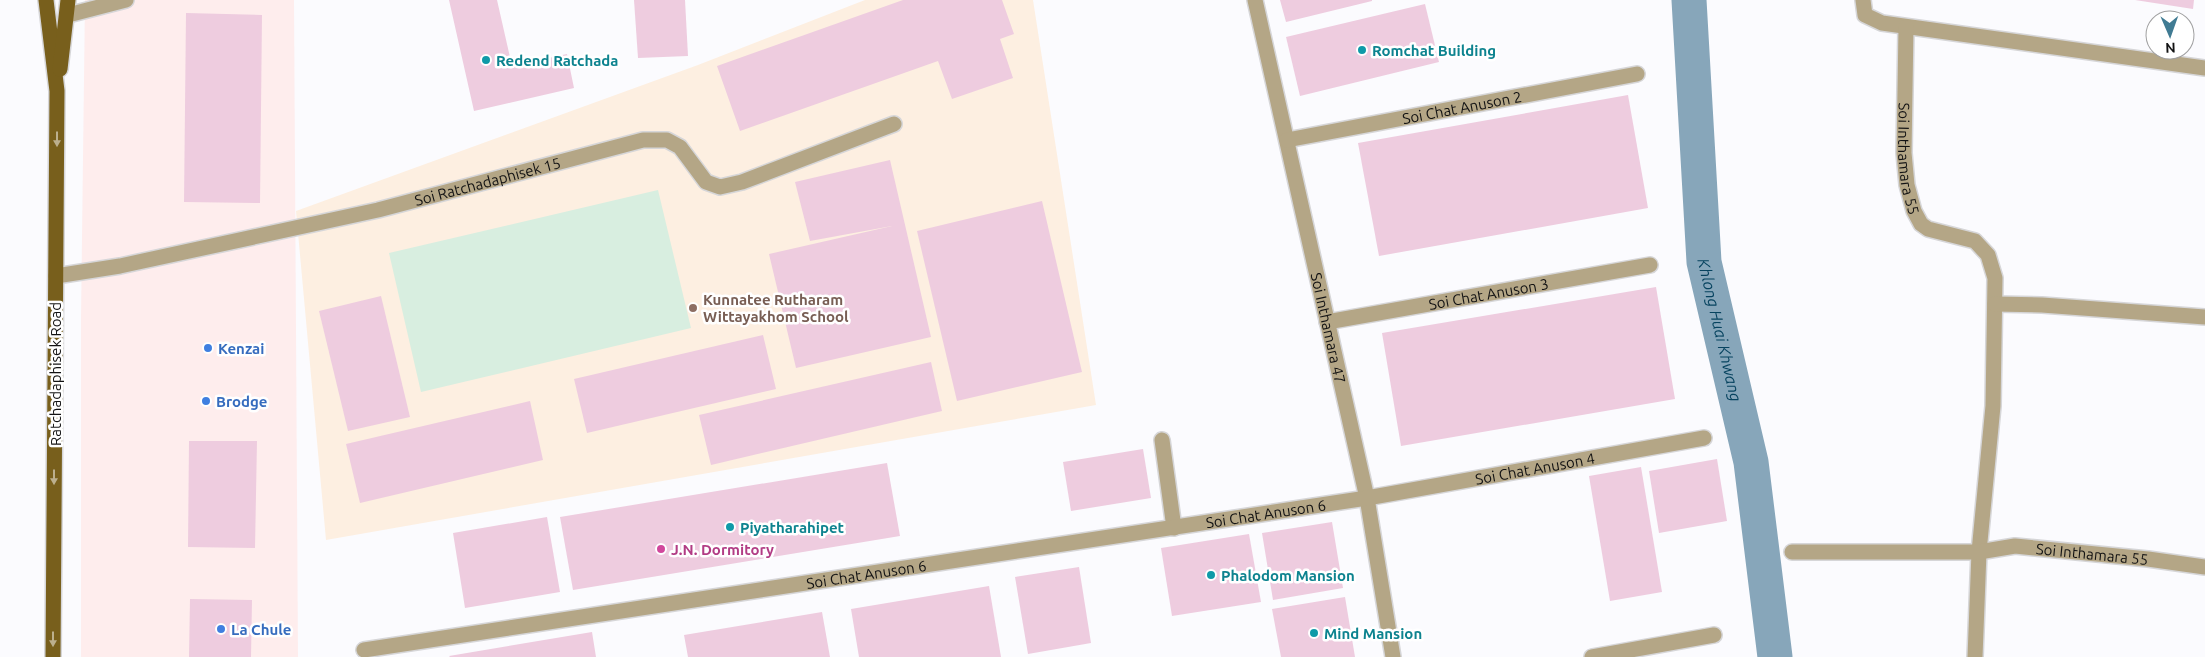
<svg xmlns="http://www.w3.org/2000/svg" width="2205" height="657" font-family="Ubuntu,sans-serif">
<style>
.commercial{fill:#feeded}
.education{fill:#fdefe1}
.green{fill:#d8eee0}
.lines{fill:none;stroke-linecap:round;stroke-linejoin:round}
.canal{stroke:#87a6ba;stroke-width:35}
.building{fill:#eeccdf}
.minor-casing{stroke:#d6d6d8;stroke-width:18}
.major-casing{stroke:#d6d6d8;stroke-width:18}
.minor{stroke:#b4a686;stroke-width:15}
.major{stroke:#785f1c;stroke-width:15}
.oneway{fill:#bcaf8e}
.culture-dot{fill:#0f9aa8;stroke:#fff;stroke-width:2}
.education-dot{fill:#8d6e63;stroke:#fff;stroke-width:2}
.shop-dot{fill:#3f7fe0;stroke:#fff;stroke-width:2}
.hotel-dot{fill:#d1479c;stroke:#fff;stroke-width:2}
.labels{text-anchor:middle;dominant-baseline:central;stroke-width:5;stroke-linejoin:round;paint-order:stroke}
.culture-label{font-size:15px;font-weight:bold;fill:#0d838f;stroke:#fff;text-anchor:start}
.street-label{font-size:15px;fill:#121213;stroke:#fff}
.education-label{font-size:15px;font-weight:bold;fill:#785e54;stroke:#fff;text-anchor:start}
.shop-label{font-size:15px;font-weight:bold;fill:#366cbe;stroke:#fff;text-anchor:start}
.hotel-label{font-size:15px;font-weight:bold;fill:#b23c85;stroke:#fff;text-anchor:start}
.water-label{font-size:16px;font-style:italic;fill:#07435f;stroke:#fff}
</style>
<rect width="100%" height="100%" fill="#fbfbfe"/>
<polygon class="commercial" points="85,0 294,0 298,657 81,657 81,318"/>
<polygon class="education" points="865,0 1033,0 1096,405 326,540 296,211 698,65"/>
<polygon class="green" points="658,190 691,328 421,392 389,253"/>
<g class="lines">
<path class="canal" id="s1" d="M1689,0L1704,262L1751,462L1775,657"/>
</g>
<g class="building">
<polygon points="449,0 497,0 512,66 567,54 574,88 474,111"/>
<polygon points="634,0 685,0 688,56 638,58"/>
<polygon points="903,0 1002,0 1014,34 1000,39 1013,78 952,99 938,61 740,131 717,66"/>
<polygon points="1280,0 1372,0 1372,1 1286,22"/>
<polygon points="2135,0 2194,0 2193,9"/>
<polygon points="1425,4 1439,62 1300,96 1286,37"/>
<polygon points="186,13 262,15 260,203 184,202"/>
<polygon points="1628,95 1648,208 1379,256 1358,143"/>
<polygon points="890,160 931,337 796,368 769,254 892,226 810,241 795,182"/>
<polygon points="1042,201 1082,372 957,401 917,231"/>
<polygon points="1656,287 1675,399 1401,446 1382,333"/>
<polygon points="381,296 410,417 348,431 319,311"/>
<polygon points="763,335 776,389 587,433 574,379"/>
<polygon points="931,362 942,411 711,465 699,415"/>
<polygon points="530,401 543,460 360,503 346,444"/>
<polygon points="189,441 257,441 255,548 188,547"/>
<polygon points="1143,449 1151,498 1071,511 1063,462"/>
<polygon points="1717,459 1727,521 1659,533 1649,471"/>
<polygon points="887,463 900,536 573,590 560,517"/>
<polygon points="1641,467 1662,592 1610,601 1589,476"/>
<polygon points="547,517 560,592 465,608 453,533"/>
<polygon points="1332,522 1343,588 1273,600 1262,533"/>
<polygon points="1249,534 1261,602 1172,616 1161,548"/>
<polygon points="1079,567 1091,643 1028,654 1015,577"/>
<polygon points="989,586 1001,657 859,657 851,609"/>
<polygon points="1345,597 1355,657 1281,657 1272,609"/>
<polygon points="190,599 252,600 251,657 189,657"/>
<polygon points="822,612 830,657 688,657 684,635"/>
<polygon points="592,632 596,657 450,657 449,656"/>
</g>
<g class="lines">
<g class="minor-casing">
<g id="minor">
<path id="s2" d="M1255,0L1367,498L1393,657"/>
<polyline points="1863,0 1865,15 1882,23 2205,68"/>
<polyline points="68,15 126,0"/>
<path id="s3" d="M1906,27L1904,153L1907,185L1914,211L1921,224L1928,229L1975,241L1988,255L1995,278L1993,406L1979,552L1975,657"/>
<path id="s4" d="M1287,140L1637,74"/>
<path id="s5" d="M56,276L120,266L378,210L643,140H667L680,147L706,182L720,187L742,182L894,124"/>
<polyline points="1995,304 2042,305 2205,317"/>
<path id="s6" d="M1327,322L1650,265"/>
<polyline points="1162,440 1174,528"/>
<path id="s7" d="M1792,552H1979L2015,546L2148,559L2205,567"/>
<path id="s8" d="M364,650L1367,498L1704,438"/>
<polyline points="1592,657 1714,635"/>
</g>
</g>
<g class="major-casing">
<g id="major">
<polyline points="46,0 57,91 53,657"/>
<polyline points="60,69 68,0"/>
</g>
</g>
<use href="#minor" class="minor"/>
<use href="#major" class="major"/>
</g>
<defs><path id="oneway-solid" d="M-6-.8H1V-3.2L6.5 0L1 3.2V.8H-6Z" transform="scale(1.25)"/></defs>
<g class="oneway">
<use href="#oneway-solid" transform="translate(57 139) rotate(90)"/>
<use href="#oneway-solid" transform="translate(54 477) rotate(90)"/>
<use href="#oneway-solid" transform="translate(53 639) rotate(90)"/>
</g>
<g class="culture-dot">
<circle cx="1362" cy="50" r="5"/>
<circle cx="486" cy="60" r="5"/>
<circle cx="730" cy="527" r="5"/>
<circle cx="1211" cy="575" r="5"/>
<circle cx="1314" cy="633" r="5"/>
</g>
<circle class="education-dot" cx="693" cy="308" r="5"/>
<g class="shop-dot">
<circle cx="208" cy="348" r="5"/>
<circle cx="206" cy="401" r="5"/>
<circle cx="221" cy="629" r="5"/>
</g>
<circle class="hotel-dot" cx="661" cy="549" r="5"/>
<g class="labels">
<g class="culture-label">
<text x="1372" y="50">Romchat Building</text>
<text x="496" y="60">Redend Ratchada</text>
<text x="740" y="527">Piyatharahipet</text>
<text x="1221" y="575">Phalodom Mansion</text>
<text x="1324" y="633">Mind Mansion</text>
</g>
<g class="street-label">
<text stroke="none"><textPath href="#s4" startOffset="178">Soi Chat Anuson 2</textPath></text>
<text stroke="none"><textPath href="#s3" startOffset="132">Soi Inthamara 55</textPath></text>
<text stroke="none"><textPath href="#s5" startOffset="442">Soi Ratchadaphisek 15</textPath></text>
<text stroke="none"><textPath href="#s6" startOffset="164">Soi Chat Anuson 3</textPath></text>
<text stroke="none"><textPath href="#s2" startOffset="336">Soi Inthamara 47</textPath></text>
<text transform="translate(55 374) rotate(-90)">Ratchadaphisek Road</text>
<text stroke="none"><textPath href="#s8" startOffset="1185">Soi Chat Anuson 4</textPath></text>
<text stroke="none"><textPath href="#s8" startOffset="912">Soi Chat Anuson 6</textPath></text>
<text stroke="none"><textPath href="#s7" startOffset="301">Soi Inthamara 55</textPath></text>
<text stroke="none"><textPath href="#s8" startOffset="508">Soi Chat Anuson 6</textPath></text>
</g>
<g class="education-label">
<text x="703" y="299">Kunnatee Rutharam<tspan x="703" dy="17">Wittayakhom School</tspan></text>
</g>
<g class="shop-label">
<text x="218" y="348">Kenzai</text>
<text x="216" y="401">Brodge</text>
<text x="231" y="629">La Chule</text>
</g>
<g class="hotel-label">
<text x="671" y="549">J.N. Dormitory</text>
</g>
<g class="water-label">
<text stroke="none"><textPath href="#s1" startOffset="332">Khlong Huai Khwang</textPath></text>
</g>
</g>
<g transform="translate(2170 35) rotate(178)"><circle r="24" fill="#ffffff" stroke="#a0a0a1"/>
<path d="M0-4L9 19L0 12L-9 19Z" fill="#407b93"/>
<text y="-8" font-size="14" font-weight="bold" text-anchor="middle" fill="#121213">N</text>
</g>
</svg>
